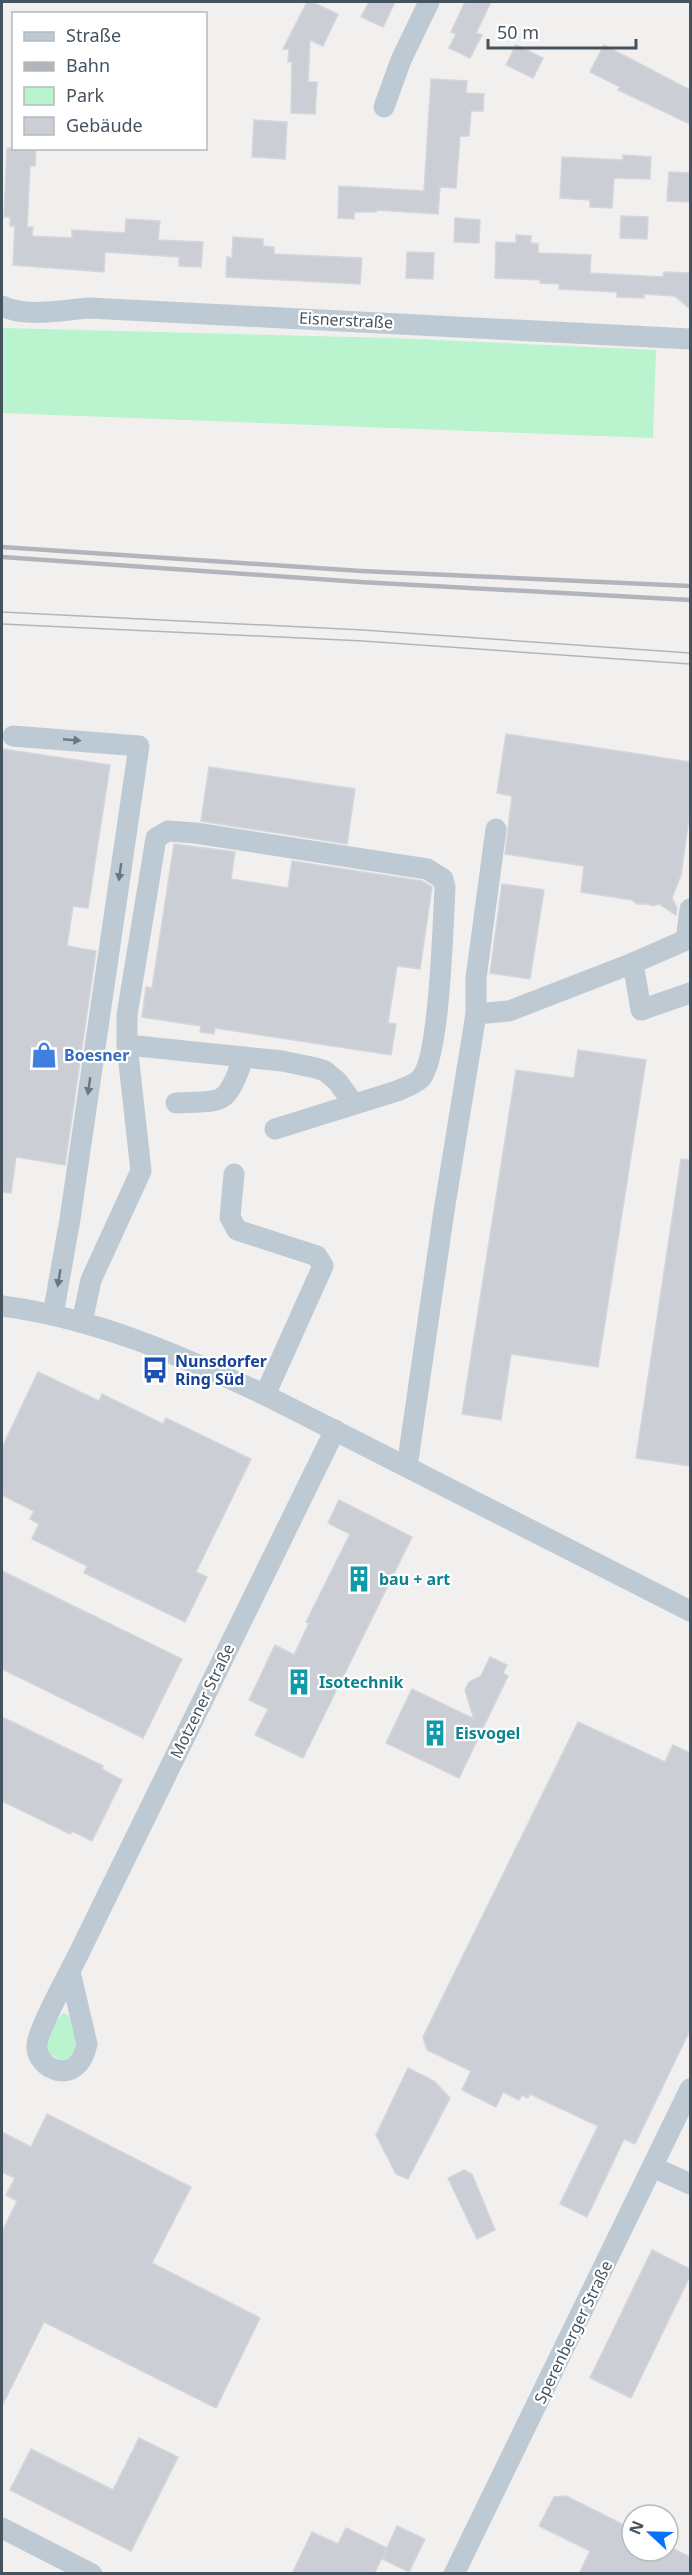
<svg xmlns="http://www.w3.org/2000/svg" width="692" height="2575" font-family="'Noto Sans',sans-serif">
<style>
.green{fill:#b9f4cf}
.building{fill:#cbced5;stroke:#d3d6dc;stroke-width:1.5}
.lines{fill:none;stroke-linecap:round;stroke-linejoin:round}
.minor{stroke:#becad3;stroke-width:21}
.tram{stroke:#b1b5bb;stroke-width:1.5}
.rail{stroke:#b1b5bb;stroke-width:4.5}
.oneway{fill:#697782}
.labels{text-anchor:middle;dominant-baseline:central;stroke-width:4.5;stroke-linejoin:round;paint-order:stroke}
.street-label{font-size:16px;fill:#45535f;stroke:#fff}
.shop-label{font-size:16px;font-weight:bold;fill:#366cbe;stroke:#fff;text-anchor:start}
.transit-label{font-size:16px;font-weight:bold;fill:#164399;stroke:#fff;text-anchor:start}
.culture-label{font-size:16px;font-weight:bold;fill:#0d838f;stroke:#fff;text-anchor:start}
</style>
<rect width="100%" height="100%" fill="#f2efef"/>
<g class="green">
<polygon points="2,328 392,338 656,350 653,438 2,413"/>
<path d="M63,2013L69,2015L77,2044L71,2057L62,2061L48,2053C45,2040 54,2022 63,2013Z"/>
</g>
<g class="building">
<polygon points="307,2 312,2 338,14 323,46 310,40 308,82 317,82 315,114 291,113 292,62 288,62 289,49 283,49"/>
<polygon points="369,2 395,2 383,27 361,17"/>
<polygon points="465,2 491,2 476,33 482,35 470,58 449,48 456,34 451,32"/>
<polygon points="516,45 543,58 533,78 506,65"/>
<polygon points="604,45 690,90 690,124 618,90 620,87 590,72"/>
<polygon points="431,79 467,81 466,93 484,94 483,111 471,111 469,136 460,136 456,188 440,187 438,214 377,210 376,212 354,212 354,219 338,218 339,186 424,191"/>
<polygon points="254,120 287,122 285,159 252,157"/>
<polygon points="7,148 36,148 35,166 30,166 27,227 33,227 32,236 72,238 72,230 125,233 126,219 160,221 158,240 203,242 201,267 179,266 179,257 105,252 104,272 13,265 15,226 10,226 10,217 4,217"/>
<polygon points="623,155 651,157 650,179 614,178 612,208 590,207 590,200 560,198 562,157 623,160"/>
<polygon points="669,172 690,173 690,202 667,201"/>
<polygon points="621,216 648,217 647,239 620,238"/>
<polygon points="455,218 480,220 479,243 454,242"/>
<polygon points="516,235 531,236 531,243 538,244 538,253 591,255 590,273 663,277 664,272 690,273 690,309 675,296 644,294 644,298 617,297 617,292 559,289 559,284 540,283 540,280 495,278 496,242 516,243"/>
<polygon points="233,237 263,239 263,246 274,247 274,254 362,258 360,284 226,277 227,257 232,258"/>
<polygon points="407,252 434,253 433,279 406,278"/>
<polygon points="506,734 690,762 690,810 681,875 672,898 677,908 676,915 659,904 653,906 648,904 637,904 632,900 581,892 584,866 505,854 512,796 497,793"/>
<polygon points="2,749 110,765 88,908 73,906 67,946 96,951 65,1165 16,1157 11,1193 2,1192"/>
<polygon points="209,767 355,789 347,844 201,821"/>
<polygon points="174,844 235,852 231,879 288,888 292,861 422,881 432,887 420,969 397,966 388,1023 396,1024 391,1055 215,1028 214,1034 200,1032 201,1026 142,1017 146,987 152,988"/>
<polygon points="502,884 544,890 530,979 490,973"/>
<polygon points="578,1050 646,1060 598,1367 511,1354 501,1420 462,1414 516,1070 574,1078"/>
<polygon points="681,1159 690,1160 690,1466 636,1458"/>
<polygon points="38,1372 99,1401 102,1394 163,1424 166,1418 251,1459 196,1572 207,1577 185,1622 84,1573 87,1566 32,1539 39,1524 30,1519 34,1511 2,1495 2,1448"/>
<polygon points="339,1500 412,1537 303,1758 255,1735 268,1709 249,1700 275,1645 294,1655 309,1623 306,1622 350,1534 328,1523"/>
<polygon points="2,1571 182,1659 143,1738 2,1669"/>
<polygon points="490,1657 507,1665 503,1673 508,1676 459,1778 386,1743 412,1689 474,1719 465,1690 469,1682 481,1676"/>
<polygon points="2,1717 103,1766 102,1769 122,1780 92,1841 72,1831 70,1834 2,1801"/>
<polygon points="578,1722 665,1762 673,1745 690,1753 690,2030 635,2144 624,2139 587,2217 560,2204 598,2126 530,2094 528,2098 522,2095 519,2100 503,2092 496,2107 462,2090 471,2071 427,2050 423,2037"/>
<polygon points="408,2068 434,2081 450,2098 408,2179 396,2174 376,2135"/>
<polygon points="47,2114 191,2187 152,2263 260,2318 216,2408 44,2322 2,2406 2,2232 17,2201 6,2195 15,2178 2,2172 2,2132 31,2147"/>
<polygon points="464,2170 472,2174 495,2230 477,2239 448,2178"/>
<polygon points="652,2250 690,2269 690,2276 631,2398 590,2378"/>
<polygon points="139,2438 178,2457 131,2551 10,2490 31,2449 113,2490"/>
<polygon points="566,2496 632,2529 632,2551 668,2551 668,2546 690,2557 690,2574 579,2574 590,2551 539,2526 554,2497"/>
<polygon points="397,2526 425,2539 409,2572 382,2559"/>
<polygon points="346,2528 387,2548 374,2574 292,2574 312,2532 338,2544"/>
</g>
<g class="lines">
<g class="minor">
<polyline points="384,107 401,60 429,2"/>
<path d="M2,306C26,318 63,310 89,308L690,339"/>
<polyline points="13,736 139,746 70,1219 53,1315"/>
<polyline points="633,963 641,1010 690,993"/>
<polyline points="476,1014 509,1011 633,963 686,940 690,909"/>
<polyline points="127,1045 282,1061 316,1068 325,1071 337,1081 354,1104"/>
<path d="M176,1103C227,1101 225,1106 244,1057"/>
<polyline points="234,1174 230,1217 237,1230 317,1256 323,1266 265,1395"/>
<path d="M2,1306C95,1318 180,1355 265,1395L690,1611"/>
<path d="M82,1322L91,1280L141,1171L127,1045V1015L156,838L168,831L195,833L427,869L443,879L445,887C443,922 440,1057 421,1078C415,1085 405,1087 397,1091L275,1129"/>
<polyline points="407,1467 444,1211 476,1014 476,978 496,829"/>
<path d="M70,1972L87,2044C78,2089 35,2069 37,2045C38,2028 71,1970 80,1951L335,1430"/>
<polyline points="653,2167 690,2184"/>
<polyline points="2,2528 92,2574"/>
<polyline points="454,2574 690,2089"/>
</g>
<g class="tram">
<polyline points="2,612 363,630 690,653"/>
<polyline points="2,624 363,641 690,664"/>
</g>
<g class="rail">
<polyline points="2,547 361,571 690,586"/>
<polyline points="2,557 360,582 690,600"/>
</g>
</g>
<defs><path id="oneway-solid" d="M-6-.8H1V-3.2L6.5 0L1 3.2V.8H-6Z" transform="scale(1.5)"/></defs>
<g class="oneway">
<use href="#oneway-solid" transform="translate(72 740) rotate(5)"/>
<use href="#oneway-solid" transform="translate(120 872) rotate(98)"/>
<use href="#oneway-solid" transform="translate(89 1086) rotate(98)"/>
<use href="#oneway-solid" transform="translate(59 1278) rotate(99)"/>
</g>
<defs>
<g id="shop-bare" transform="scale(2.07)"><path d="M-5-2.5h2.3a2.7 3.5 0 0 1 5.4 0H5L5.5 6h-11ZM-1.5-2.5h3a1.5 2.3 0 0 0-3 0Z" fill="#3f7fe0" stroke="#fff" stroke-width="2.5" paint-order="stroke"/></g>
<g id="bus-bare" transform="scale(2.07)"><path d="M-5-6H5V4H4V6H2V4H-2V6H-4V4H-5ZM-3.5-4V0h7V-4ZM-3.5 1.2v1.5H-2V1.2ZM2 1.2v1.5H3.5V1.2Z" fill="#1a4fb4" stroke="#fff" stroke-width="2.5" paint-order="stroke"/></g>
<g id="building-bare" transform="scale(2.07)"><path d="M-4-6H4V6H1V3H-1V6H-4ZM-2.5-4.3h1.7v1.8h-1.7ZM.8-4.3h1.7v1.8H.8ZM-2.5-1h1.7V.8h-1.7ZM.8-1h1.7V.8H.8Z" fill="#0f9aa8" stroke="#fff" stroke-width="2.5" paint-order="stroke"/></g>
</defs>
<g fill-rule="evenodd">
<use href="#shop-bare" x="44" y="1055"/>
<use href="#bus-bare" x="155" y="1370"/>
<use href="#building-bare" x="359" y="1579"/>
<use href="#building-bare" x="299" y="1682"/>
<use href="#building-bare" x="435" y="1733"/>
</g>
<g class="labels">
<g class="street-label">
<text transform="translate(346 320) rotate(3)">Eisnerstraße</text>
<text transform="translate(202 1701) rotate(-64)">Motzener Straße</text>
<text transform="translate(573 2332) rotate(-64)">Sperenberger Straße</text>
</g>
<g class="shop-label">
<text x="64" y="1055">Boesner</text>
</g>
<g class="transit-label">
<text x="175" y="1361">Nunsdorfer<tspan x="175" dy="18">Ring Süd</tspan></text>
</g>
<g class="culture-label">
<text x="379" y="1579">bau + art</text>
<text x="319" y="1682">Isotechnik</text>
<text x="455" y="1733">Eisvogel</text>
</g>
</g>
<rect width="692" height="2575" fill="none" stroke="#45535f" stroke-width="6"/>
<rect x="12" y="12" width="195" height="138" fill="#ffffff" stroke="#b5babf" stroke-width="1.5"/>
<rect x="24" y="32" width="30" height="9" fill="#becad3" stroke="#b5babf" stroke-width="1.5"/>
<text x="66" y="42" font-size="18" fill="#45535f">Straße</text>
<rect x="24" y="62" width="30" height="9" fill="#b1b5bb" stroke="#b5babf" stroke-width="1.5"/>
<text x="66" y="72" font-size="18" fill="#45535f">Bahn</text>
<rect x="24" y="87" width="30" height="18" fill="#b9f4cf" stroke="#b5babf" stroke-width="1.5"/>
<text x="66" y="102" font-size="18" fill="#45535f">Park</text>
<rect x="24" y="117" width="30" height="18" fill="#cbced5" stroke="#b5babf" stroke-width="1.5"/>
<text x="66" y="132" font-size="18" fill="#45535f">Gebäude</text>
<g transform="translate(650 2533) rotate(292)"><circle r="28" fill="#ffffff" stroke="#b5babf" stroke-width="1.5"/>
<path d="M0-4.5L10 22L0 15L-10 22Z" fill="#0473f8"/>
<text y="-9" font-size="16" font-weight="bold" text-anchor="middle" fill="#45535f">N</text>
</g>
<path d="M488 39v9h148v-9" fill="none" stroke="#45535f" stroke-width="3"/>
<text x="497" y="39" font-size="18" fill="#45535f" stroke="#ffffff" stroke-width="4.5" paint-order="stroke">50 m</text>
</svg>
